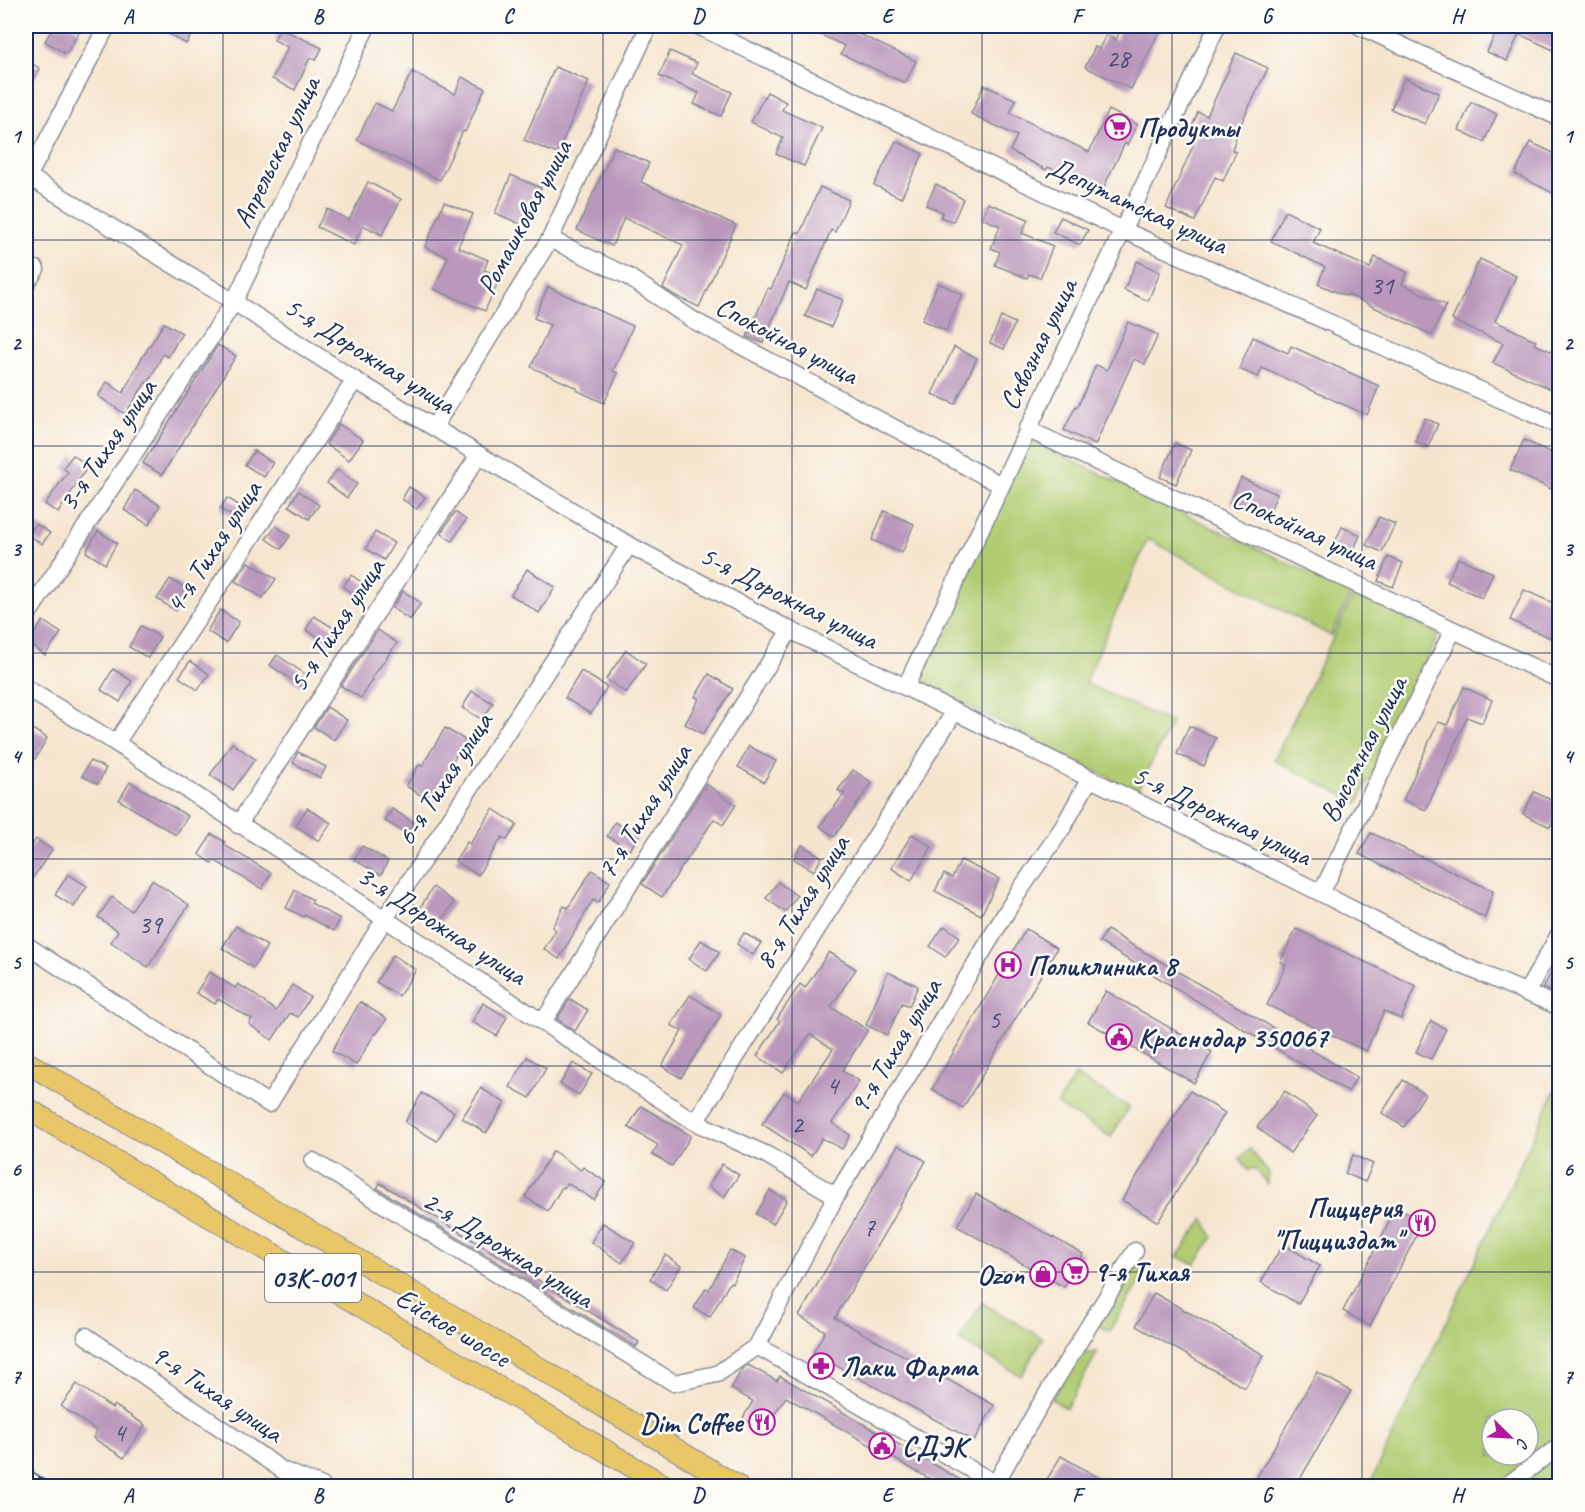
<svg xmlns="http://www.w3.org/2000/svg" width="1585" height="1512" font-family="Caveat,sans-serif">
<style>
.green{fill:#b1cc72;stroke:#667e68;stroke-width:1.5;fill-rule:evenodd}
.building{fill:#ba98bc}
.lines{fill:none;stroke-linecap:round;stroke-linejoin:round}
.minor-casing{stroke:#888a96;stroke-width:19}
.major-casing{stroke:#888a96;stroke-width:23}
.minor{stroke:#fff;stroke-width:16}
.major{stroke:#e9c769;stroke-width:21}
.rail-casing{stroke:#1b2f5e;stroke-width:7}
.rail{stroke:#fdfcf7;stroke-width:4.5;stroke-dasharray:14;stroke-linecap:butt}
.grid{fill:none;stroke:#1b2f5e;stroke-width:1.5;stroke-opacity:0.55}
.labels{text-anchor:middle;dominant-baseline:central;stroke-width:5;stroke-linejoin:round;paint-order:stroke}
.number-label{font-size:26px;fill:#434976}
.shield{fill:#fdfcf7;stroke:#5f6c8c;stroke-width:1.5}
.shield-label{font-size:27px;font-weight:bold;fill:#1b2f5e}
.poi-label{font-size:28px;font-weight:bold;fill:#1b2f5e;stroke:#fdfcf7;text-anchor:start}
.street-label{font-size:28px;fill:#1b2f5e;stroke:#fdfcf7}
.neatline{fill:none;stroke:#1b2f5e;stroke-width:2}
.grid-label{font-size:20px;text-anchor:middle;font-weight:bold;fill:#1b2f5e}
</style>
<rect width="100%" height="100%" fill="#fdfcf7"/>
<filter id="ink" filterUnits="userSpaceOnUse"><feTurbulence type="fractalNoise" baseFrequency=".0167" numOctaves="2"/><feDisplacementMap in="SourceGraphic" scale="12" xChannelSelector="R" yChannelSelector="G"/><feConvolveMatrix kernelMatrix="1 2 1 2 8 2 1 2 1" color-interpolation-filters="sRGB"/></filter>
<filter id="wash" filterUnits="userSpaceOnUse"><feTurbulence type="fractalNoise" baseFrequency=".008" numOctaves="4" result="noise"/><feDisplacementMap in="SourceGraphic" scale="24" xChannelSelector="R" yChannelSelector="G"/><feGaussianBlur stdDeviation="1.35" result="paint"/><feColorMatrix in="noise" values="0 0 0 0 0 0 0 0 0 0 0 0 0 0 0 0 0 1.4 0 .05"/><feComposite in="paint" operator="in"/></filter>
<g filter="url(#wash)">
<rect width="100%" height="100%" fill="#f6e5ce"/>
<g class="green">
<polygon points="1029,440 1351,593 1331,636 1148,539 1085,683 1172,723 1136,792 920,681"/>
<polygon points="1354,594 1439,634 1358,803 1274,760"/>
<polygon points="1075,1075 1129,1107 1111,1137 1057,1105"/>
<path d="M1559,1082V1486H1369ZM1492,1419H1528V1455H1492Z"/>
<polygon points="1250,1149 1269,1174 1267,1184 1254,1168 1248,1170 1240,1158"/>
<polygon points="1204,1219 1213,1237 1195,1264 1177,1257"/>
<polygon points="1135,1266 1145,1273 1109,1331 1098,1325"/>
<polygon points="982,1303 1043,1338 1021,1376 959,1340"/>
<polygon points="1098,1352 1066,1408 1051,1399 1081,1354"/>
</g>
<g id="blocks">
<g class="building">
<polygon points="54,26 72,26 80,31 66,54 45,41"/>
<polygon points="155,26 185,26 194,31 186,44"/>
<polygon points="802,26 842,26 916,61 905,83 841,54 845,46"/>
<polygon points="1122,26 1162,26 1131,89 1085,67 1095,47 1099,49 1106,35 1116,40"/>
<polygon points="1499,26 1560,26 1560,53 1519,34 1507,61 1487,52"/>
<polygon points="280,28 322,48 316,60 310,58 295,90 272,79 288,47 274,40"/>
<polygon points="670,51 697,63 692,74 732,92 721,116 694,104 699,93 659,76"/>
<polygon points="1236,53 1268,68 1239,128 1232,150 1236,152 1223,181 1215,177 1195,221 1166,208 1199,132 1191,129 1198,112 1207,116"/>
<polygon points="26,59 40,69 26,92"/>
<polygon points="555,67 589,81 557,154 524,140"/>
<polygon points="412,72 455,94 462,77 485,88 465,132 463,131 440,180 357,140 375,103 392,111"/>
<polygon points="1405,78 1439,93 1425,124 1391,109"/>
<polygon points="984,85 1016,100 1010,113 1089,152 1109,110 1137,124 1127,145 1125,143 1101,193 1048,167 1046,170 1010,151 1017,136 971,114"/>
<polygon points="767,92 786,102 782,110 822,128 804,166 776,154 783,138 751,122"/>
<polygon points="1471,102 1497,114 1484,142 1459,130"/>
<polygon points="896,141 923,154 901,198 874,185"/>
<polygon points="1530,142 1560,156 1560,181 1553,193 1515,174"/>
<polygon points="614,147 649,163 641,182 736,225 699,307 676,296 663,288 683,245 624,218 612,246 577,230"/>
<polygon points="511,175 541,188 525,226 495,213"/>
<polygon points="368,182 401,199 382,235 363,225 354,245 317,227 327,209 349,220"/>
<polygon points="936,184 963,199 953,222 940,217 943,212 926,205"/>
<polygon points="820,187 849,200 835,232 831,230 806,290 789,282 763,343 747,337 768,288 771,289 796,232 800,233"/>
<polygon points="444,202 473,214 458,247 488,260 484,270 500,277 485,311 434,289 448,257 425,247"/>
<polygon points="988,203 1028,219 1022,233 1053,246 1040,278 1029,274 1027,278 995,265 1000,252 991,248 1000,226 982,218"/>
<polygon points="1285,211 1320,228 1313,243 1370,268 1375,257 1407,272 1402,284 1446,305 1432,335 1347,294 1346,296 1318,284 1325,267 1271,241"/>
<polygon points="1061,217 1088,230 1080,245 1053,232"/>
<polygon points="1480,259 1516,276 1495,321 1536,341 1534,344 1560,355 1560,393 1493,363 1503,343 1452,320"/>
<polygon points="1137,261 1160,272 1148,301 1124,290"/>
<polygon points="938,283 962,294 946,331 922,320"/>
<polygon points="548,287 633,326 613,371 618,373 604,403 576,390 577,388 531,367 550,325 534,318"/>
<polygon points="817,289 843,300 831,327 805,316"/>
<polygon points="1001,317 1015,323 1004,349 990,343"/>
<polygon points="1128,322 1158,335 1145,364 1134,359 1095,445 1064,430 1076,406 1078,406 1096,365 1107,370"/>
<polygon points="164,323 182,333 168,357 163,354 148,383 146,382 125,414 98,396 107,382 123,393 140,361"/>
<polygon points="1253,337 1288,353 1291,346 1379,386 1367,415 1262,368 1258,377 1239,369"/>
<polygon points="218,345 236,356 162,475 143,463"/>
<polygon points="954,347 977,358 955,404 932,394"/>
<polygon points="1425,418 1438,424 1428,447 1415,441"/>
<polygon points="339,424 363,440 349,460 326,444"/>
<polygon points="1524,440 1560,457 1560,471 1551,489 1510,470"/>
<polygon points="1175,443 1191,450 1176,484 1160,477"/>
<polygon points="254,451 273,463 264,477 245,465"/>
<polygon points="73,455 88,466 58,513 45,504 68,472 63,468"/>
<polygon points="337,470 357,484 347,498 327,483"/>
<polygon points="1241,478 1277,494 1267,518 1230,502"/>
<polygon points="409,487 425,497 417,509 402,499"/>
<polygon points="135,490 160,505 149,525 124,510"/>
<polygon points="298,491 319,505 309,519 289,506"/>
<polygon points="227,498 244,508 237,519 220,509"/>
<polygon points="884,511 914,524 902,553 872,540"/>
<polygon points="455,512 466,520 452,541 441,533"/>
<polygon points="1379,517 1395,524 1382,552 1366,545"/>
<polygon points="36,524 50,533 42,544 28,535"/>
<polygon points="276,526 290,536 281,549 266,539"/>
<polygon points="1342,527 1360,535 1350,558 1332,549"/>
<polygon points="98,531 117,543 105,564 86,552"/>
<polygon points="375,532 394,543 384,560 366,549"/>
<polygon points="1388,557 1403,563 1393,587 1378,581"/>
<polygon points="1458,558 1493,573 1482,598 1447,582"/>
<polygon points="248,562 276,579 263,598 235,581"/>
<polygon points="527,569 555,587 539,613 511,595"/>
<polygon points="351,575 366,585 358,597 343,587"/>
<polygon points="170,579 189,590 176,611 157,599"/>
<polygon points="1524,590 1560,606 1560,642 1510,620"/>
<polygon points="403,591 421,603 410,620 392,608"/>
<polygon points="220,610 239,622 226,643 207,631"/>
<polygon points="314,616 337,630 329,643 306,630"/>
<polygon points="43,621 61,633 45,655 28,643"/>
<polygon points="141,626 160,637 148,658 129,647"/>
<polygon points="378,630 397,643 371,679 373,680 361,698 341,686"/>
<polygon points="626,650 646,664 626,693 606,679"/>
<polygon points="277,655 308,676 301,686 270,665"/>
<polygon points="190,661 209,674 198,690 179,677"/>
<polygon points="113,669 132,681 120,702 101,690"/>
<polygon points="581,671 607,687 591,714 565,698"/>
<polygon points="709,674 733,689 703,734 685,724 699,699 695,697"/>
<polygon points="1464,687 1492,700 1482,723 1467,717 1426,810 1403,800 1438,722 1447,725"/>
<polygon points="472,691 493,703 483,720 462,708"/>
<polygon points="327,707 347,720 334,740 314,727"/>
<polygon points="26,725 47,738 35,759 26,754"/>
<polygon points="1189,726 1216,738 1204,766 1177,754"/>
<polygon points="445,728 465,740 430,801 406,786 419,765 422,766"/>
<polygon points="232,743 255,759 233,790 210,775"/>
<polygon points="749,746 776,761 764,782 738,767"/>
<polygon points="298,752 326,767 320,778 293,763"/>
<polygon points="90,761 106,768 98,784 82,776"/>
<polygon points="853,770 872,783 834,837 820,826 844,794 838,790"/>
<polygon points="130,782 188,816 176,835 119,800"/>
<polygon points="706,784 736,805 723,825 714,819 662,897 642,884"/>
<polygon points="1534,792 1560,804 1550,827 1523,814"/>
<polygon points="307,808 331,823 319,841 296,826"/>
<polygon points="392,809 413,822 407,834 385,821"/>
<polygon points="493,809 517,825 507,840 502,837 478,875 455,861 467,842 470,844"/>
<polygon points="615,822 638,837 630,850 607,836"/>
<polygon points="1371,833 1493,891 1485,918 1359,854"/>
<polygon points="212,834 225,842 224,845 271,873 262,889 214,860 212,863 199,854"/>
<polygon points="912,834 932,847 911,881 891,868"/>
<polygon points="36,839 52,850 26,888 26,855"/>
<polygon points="802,845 822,857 814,871 794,859"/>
<polygon points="362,846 388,861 381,875 354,860"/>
<polygon points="961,860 999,879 981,915 935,891 944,874 952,878"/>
<polygon points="592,870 610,882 598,903 593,900 559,959 544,949 556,930 552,927 564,906 568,908"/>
<polygon points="68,874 87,886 74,907 55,895"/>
<polygon points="152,880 189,905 148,967 111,942 118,931 98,917 112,897 131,911"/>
<polygon points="778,882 797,896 785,912 766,898"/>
<polygon points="433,887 454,902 441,922 420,908"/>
<polygon points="295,890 313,900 311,903 340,919 334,931 305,915 304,917 286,908"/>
<polygon points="236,926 267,946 253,968 222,948"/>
<polygon points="944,926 960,937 945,957 930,946"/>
<polygon points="1026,929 1057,948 963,1108 932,1089"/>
<polygon points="1296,929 1416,986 1401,1019 1384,1011 1366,1051 1267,1005 1286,965 1280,962"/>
<polygon points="1107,930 1357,1077 1348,1092 1099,942"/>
<polygon points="744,933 761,943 753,955 737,944"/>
<polygon points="701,940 720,952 707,971 689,959"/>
<polygon points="829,952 856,969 831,1007 868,1030 842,1071 859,1081 832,1123 850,1135 842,1149 822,1138 811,1156 762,1124 784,1092 798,1101 833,1049 810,1034 783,1073 757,1056 780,1021 777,1019 800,984 805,988"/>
<polygon points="393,955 416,970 399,996 376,982"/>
<polygon points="1560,955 1560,995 1543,988"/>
<polygon points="209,972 235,988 238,984 251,992 276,1011 292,985 310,997 298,1017 290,1013 272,1040 249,1024 252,1019 218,999 215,1004 196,993"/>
<polygon points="888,972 918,986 909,1006 902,1003 887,1035 866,1025"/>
<polygon points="1106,991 1212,1052 1194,1083 1088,1022"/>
<polygon points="690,995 721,1015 681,1078 662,1066 682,1031 671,1025"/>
<polygon points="570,999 588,1010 575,1031 557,1019"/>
<polygon points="360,1002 387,1019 376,1034 375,1033 356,1065 332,1051"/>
<polygon points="483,1003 507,1017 497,1036 472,1022"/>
<polygon points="1431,1021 1446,1029 1431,1059 1416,1052"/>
<polygon points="527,1057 546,1068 530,1098 510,1087"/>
<polygon points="573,1063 592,1074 579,1095 560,1084"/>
<polygon points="1403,1080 1425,1094 1404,1127 1382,1113"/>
<polygon points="481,1088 505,1103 486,1133 462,1118"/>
<polygon points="1190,1091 1225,1113 1158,1222 1122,1200"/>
<polygon points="1285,1091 1317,1116 1290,1153 1257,1127"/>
<polygon points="422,1093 454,1112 437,1141 405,1122"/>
<polygon points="641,1106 691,1136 672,1166 652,1154 658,1145 628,1127"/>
<polygon points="898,1145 926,1161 835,1318 994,1405 974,1441 813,1353 825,1331 799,1316"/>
<polygon points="553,1151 581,1170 583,1167 606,1182 594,1200 567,1183 564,1188 562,1187 548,1211 525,1197"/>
<polygon points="1353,1155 1373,1164 1365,1182 1345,1173"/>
<polygon points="722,1164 739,1175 724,1197 708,1186"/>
<polygon points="380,1183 639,1342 636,1347 377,1188"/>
<polygon points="770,1190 787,1200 773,1224 756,1214"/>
<polygon points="976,1194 1083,1254 1064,1287 957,1226"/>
<polygon points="1397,1207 1423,1223 1370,1326 1343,1311"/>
<polygon points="603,1223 635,1243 622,1263 591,1242"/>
<polygon points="1283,1244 1320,1266 1298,1304 1261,1282"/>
<polygon points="730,1250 745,1258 732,1283 730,1282 710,1317 694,1308 706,1288 709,1290"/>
<polygon points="665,1255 681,1266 666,1290 650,1279"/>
<polygon points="1154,1293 1264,1355 1245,1388 1136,1326"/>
<polygon points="748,1365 777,1381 780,1376 971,1486 942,1486 786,1397 763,1431 743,1418 753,1401 731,1389 742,1369"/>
<polygon points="1317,1372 1351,1391 1296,1486 1252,1486"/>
<polygon points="77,1384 112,1408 114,1405 145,1425 124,1458 93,1438 97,1431 61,1406"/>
<polygon points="1061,1456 1113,1486 1043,1486"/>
</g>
</g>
</g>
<g filter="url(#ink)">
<use href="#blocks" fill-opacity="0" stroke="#888a96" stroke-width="1.5"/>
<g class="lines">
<g class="minor-casing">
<g id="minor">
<polyline points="698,26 1123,230 1560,426"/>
<polyline points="1359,26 1560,118"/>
<polyline points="26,175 234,302 355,380 629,545 790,630 1321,893 1452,961 1560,1007"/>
<polyline points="28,177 107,26"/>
<polyline points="550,239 627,276 693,320 1001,485"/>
<polyline points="26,284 36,269"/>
<polyline points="434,427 550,239 649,26"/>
<polyline points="1027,429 1560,680"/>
<polyline points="26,617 234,302 367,26"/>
<polyline points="906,686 1123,230 1217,26"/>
<polyline points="26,688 116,743 695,1122 767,1155 836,1196"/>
<polyline points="116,743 355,380"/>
<polyline points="238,825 479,455"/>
<polyline points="1321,893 1453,630"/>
<polyline points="26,945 269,1104 384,920 629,545"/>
<polyline points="1526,993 1560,933"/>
<polyline points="543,1022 790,630"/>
<polyline points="695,1122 955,711"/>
<polyline points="313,1161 674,1383 717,1374 757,1346 836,1196 1016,896 1063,827 1089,780"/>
<polyline points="86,1336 282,1470 322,1486"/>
<polyline points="757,1346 996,1484"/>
<polyline points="994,1486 1037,1410 1135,1251"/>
<polyline points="1506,1486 1560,1446"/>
</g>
</g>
<g class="major-casing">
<g id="major">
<polyline points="26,1062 737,1486"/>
<polyline points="26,1108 665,1486"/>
</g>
</g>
<use href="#minor" class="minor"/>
<use href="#major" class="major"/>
<g class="rail-casing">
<polyline id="rail" points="26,1471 49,1486"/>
</g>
<use href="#rail" class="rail"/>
</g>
</g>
<path class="grid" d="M223,26V1486M413,26V1486M603,26V1486M792,26V1486M982,26V1486M1172,26V1486M1362,26V1486M26,240H1560M26,446H1560M26,653H1560M26,859H1560M26,1066H1560M26,1272H1560"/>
<defs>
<g id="supermarket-ring" transform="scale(1.35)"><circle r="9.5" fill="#fdfcf7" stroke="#b5179e" stroke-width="1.5"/><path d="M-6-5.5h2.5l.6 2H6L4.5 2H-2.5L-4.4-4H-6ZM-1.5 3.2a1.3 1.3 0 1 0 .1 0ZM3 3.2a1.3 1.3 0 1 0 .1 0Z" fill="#b5179e"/></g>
<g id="hospital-ring" transform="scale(1.35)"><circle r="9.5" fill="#fdfcf7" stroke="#b5179e" stroke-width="1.5"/><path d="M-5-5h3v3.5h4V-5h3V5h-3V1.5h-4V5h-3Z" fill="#b5179e"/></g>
<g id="civic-ring" transform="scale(1.35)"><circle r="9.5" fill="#fdfcf7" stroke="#b5179e" stroke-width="1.5"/><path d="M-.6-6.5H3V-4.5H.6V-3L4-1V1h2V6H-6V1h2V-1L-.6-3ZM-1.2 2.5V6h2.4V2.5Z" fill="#b5179e"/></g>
<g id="restaurant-ring" transform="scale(1.35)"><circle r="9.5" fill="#fdfcf7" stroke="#b5179e" stroke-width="1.5"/><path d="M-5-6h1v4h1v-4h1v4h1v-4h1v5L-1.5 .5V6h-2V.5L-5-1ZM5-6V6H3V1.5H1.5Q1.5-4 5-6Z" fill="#b5179e"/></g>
<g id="shop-ring" transform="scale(1.35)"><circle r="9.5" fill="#fdfcf7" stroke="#b5179e" stroke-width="1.5"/><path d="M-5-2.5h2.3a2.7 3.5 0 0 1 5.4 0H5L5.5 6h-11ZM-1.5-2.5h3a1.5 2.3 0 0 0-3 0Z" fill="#b5179e"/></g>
<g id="pharmacy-ring" transform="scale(1.35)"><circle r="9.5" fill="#fdfcf7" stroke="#b5179e" stroke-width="1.5"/><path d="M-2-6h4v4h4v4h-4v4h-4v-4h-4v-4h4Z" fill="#b5179e"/></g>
</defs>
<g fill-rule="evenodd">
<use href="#supermarket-ring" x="1118" y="127"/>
<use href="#hospital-ring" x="1008" y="965"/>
<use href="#civic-ring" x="1119" y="1037"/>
<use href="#restaurant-ring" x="1422" y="1223"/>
<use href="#supermarket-ring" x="1075" y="1271"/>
<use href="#shop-ring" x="1043" y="1274"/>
<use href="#pharmacy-ring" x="821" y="1366"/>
<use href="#restaurant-ring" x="762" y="1422"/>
<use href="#civic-ring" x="882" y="1446"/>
</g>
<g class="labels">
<g class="number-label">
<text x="1118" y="58">28</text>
<text x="1382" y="285">31</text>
<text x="150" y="924">39</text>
<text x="994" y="1019">5</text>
<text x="832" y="1085">4</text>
<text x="797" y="1124">2</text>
<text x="869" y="1227">7</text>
<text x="119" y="1432">4</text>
</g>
<rect class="shield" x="265" y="1254" width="96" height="48" rx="4.5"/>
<g class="shield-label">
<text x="313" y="1278">03К-001</text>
</g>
<g class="poi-label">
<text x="1138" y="127">Продукты</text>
<text x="1028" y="965">Поликлиника 8</text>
<text x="1138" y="1037">Краснодар 350067</text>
<text x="1402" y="1207" text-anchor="end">Пиццерия<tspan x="1402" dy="32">"Пицциздат"</tspan></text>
<text x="1094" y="1271">9-я Тихая</text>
<text x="1024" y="1274" text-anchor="end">Ozon</text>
<text x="840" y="1366">Лаки Фарма</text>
<text x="742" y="1422" text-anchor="end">Dim Coffee</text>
<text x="902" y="1446">СДЭК</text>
</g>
<g class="street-label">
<text transform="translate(276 152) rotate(-64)">Апрельская улица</text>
<text transform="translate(1138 205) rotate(25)">Депутатская улица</text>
<text transform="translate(524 217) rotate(-62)">Ромашковая улица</text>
<text transform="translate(787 340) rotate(28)">Спокойная улица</text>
<text transform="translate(1038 344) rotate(-64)">Сквозная улица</text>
<text transform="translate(370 355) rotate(32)">5-я Дорожная улица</text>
<text transform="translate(107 445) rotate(-56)">3-я Тихая улица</text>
<text transform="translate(1305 529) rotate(25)">Спокойная улица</text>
<text transform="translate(213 547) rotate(-57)">4-я Тихая улица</text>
<text transform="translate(789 597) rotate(27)">5-я Дорожная улица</text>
<text transform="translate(336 625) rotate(-57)">5-я Тихая улица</text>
<text transform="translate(1363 749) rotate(-63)">Высотная улица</text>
<text transform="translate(444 779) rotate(-57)">6-я Тихая улица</text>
<text transform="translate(644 811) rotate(-58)">7-я Тихая улица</text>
<text transform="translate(1222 815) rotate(26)">5-я Дорожная улица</text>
<text transform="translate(802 902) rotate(-58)">8-я Тихая улица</text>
<text transform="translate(442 925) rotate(33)">3-я Дорожная улица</text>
<text transform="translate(895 1046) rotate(-59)">9-я Тихая улица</text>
<text transform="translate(508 1249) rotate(32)">2-я Дорожная улица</text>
<text transform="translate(453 1327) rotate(31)">Ейское шоссе</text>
<text transform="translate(217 1393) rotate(34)">9-я Тихая улица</text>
</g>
</g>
<rect width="1585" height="1512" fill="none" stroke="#fdfcf7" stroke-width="66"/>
<g transform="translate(1510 1437) rotate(114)"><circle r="28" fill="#fdfcf7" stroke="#a3aaba" stroke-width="1.5"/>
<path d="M0-4.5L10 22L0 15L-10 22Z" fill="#b5179e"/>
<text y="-9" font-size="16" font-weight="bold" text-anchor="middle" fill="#1b2f5e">С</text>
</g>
<rect x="33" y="33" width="1519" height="1446" class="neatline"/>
<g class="grid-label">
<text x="128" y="23">A</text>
<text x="318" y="23">B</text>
<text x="508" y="23">C</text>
<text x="698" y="23">D</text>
<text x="887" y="23">E</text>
<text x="1077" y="23">F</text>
<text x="1267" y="23">G</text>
<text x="1457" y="23">H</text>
<text x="16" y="143">1</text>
<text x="1568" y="143">1</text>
<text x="16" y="350">2</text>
<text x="1568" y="350">2</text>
<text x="16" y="556">3</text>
<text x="1568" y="556">3</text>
<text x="16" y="763">4</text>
<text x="1568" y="763">4</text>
<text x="16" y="969">5</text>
<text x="1568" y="969">5</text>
<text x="16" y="1176">6</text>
<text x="1568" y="1176">6</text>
<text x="16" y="1383">7</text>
<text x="1568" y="1383">7</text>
<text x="128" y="1502">A</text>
<text x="318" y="1502">B</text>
<text x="508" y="1502">C</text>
<text x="698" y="1502">D</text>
<text x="887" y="1502">E</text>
<text x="1077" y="1502">F</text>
<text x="1267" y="1502">G</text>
<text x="1457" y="1502">H</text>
</g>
</svg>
